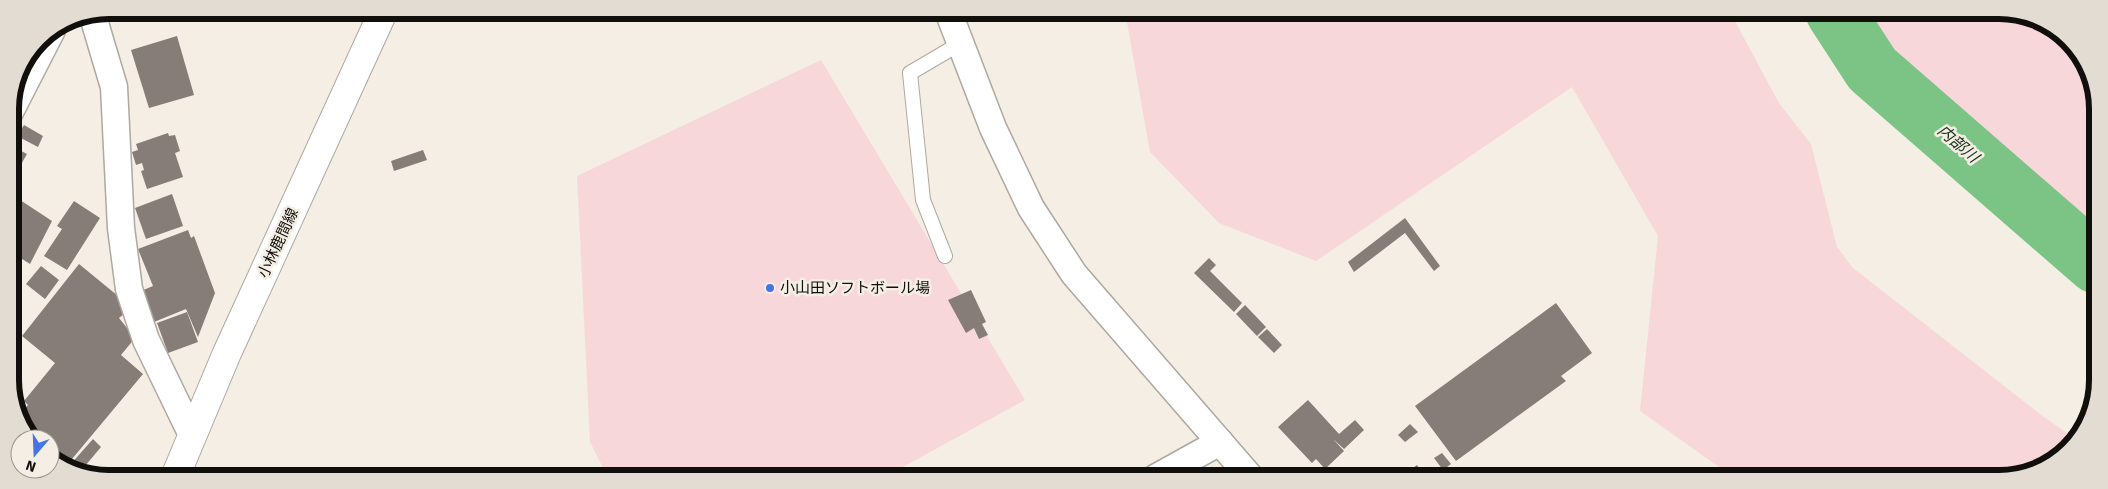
<svg xmlns="http://www.w3.org/2000/svg" width="2108" height="489" font-family="Signika,'Noto Sans JP',sans-serif">
<style>
.green{fill:#f8d7db}
.lines{fill:none;stroke-linecap:round;stroke-linejoin:round}
.river{stroke:#7cc486;stroke-width:59}
.building{fill:#867c78}
.service-casing{stroke:#aea89f;stroke-width:16}
.minor-casing{stroke:#aea89f;stroke-width:29}
.secondary-casing{stroke:#aea89f;stroke-width:30}
.service{stroke:#fff;stroke-width:14}
.minor{stroke:#fff;stroke-width:26}
.secondary{stroke:#fff;stroke-width:28}
.poi-dot{fill:#4474e5;stroke:#f4eee4;stroke-width:2}
.labels{text-anchor:middle;dominant-baseline:central;stroke-width:5;stroke-linejoin:round;paint-order:stroke}
.street-label{font-size:15px;fill:#110f0b;stroke:#f4eee4}
.poi-label{font-size:15px;fill:#110f0b;stroke:#f4eee4;text-anchor:start}
.water-label{font-size:16px;font-style:italic;fill:#133118;stroke:#f4eee4}
.rim{fill:none;stroke:#110f0b;stroke-width:6}
</style>
<rect width="100%" height="100%" fill="#f4eee4"/>
<g class="green">
<polygon points="1125,11 1730,12 1779,103 1811,144 1837,247 1853,268 2044,417 2074,438 2064,454 2005,479 1736,479 1640,411 1658,236 1572,87 1316,261 1219,223 1150,152"/>
<polygon points="1855,12 2018,12 2073,47 2096,89 2096,254 2076,238 1886,51"/>
<polygon points="821,60 1025,400 883,478 608,478 590,442 577,176"/>
</g>
<g class="lines">
<polyline class="river" points="1835,12 1872,69 2096,264"/>
</g>
<g class="building">
<polygon points="177,36 194,95 149,108 131,50"/>
<polygon points="24,125 43,136 38,147 17,136"/>
<polygon points="168,133 169,136 175,135 180,151 175,153 183,177 147,189 141,171 144,170 142,163 136,165 132,152 138,150 136,144"/>
<polygon points="10,145 27,154 11,182"/>
<polygon points="423,150 427,160 394,171 391,161"/>
<polygon points="11,194 52,221 30,264 11,252"/>
<polygon points="172,194 183,226 146,239 135,208"/>
<polygon points="74,201 100,218 67,270 44,256 62,229 57,226"/>
<polygon points="1405,218 1440,266 1434,271 1405,233 1354,272 1348,262"/>
<polygon points="188,230 191,238 194,236 215,293 198,337 186,309 154,322 141,291 153,286 138,249"/>
<polygon points="1209,258 1216,265 1210,271 1242,303 1234,312 1194,273"/>
<polygon points="79,264 118,296 125,313 119,318 135,338 121,355 143,374 67,465 50,456 50,439 33,439 20,415 28,405 24,401 55,363 22,336"/>
<polygon points="41,266 59,280 45,299 26,284"/>
<polygon points="971,290 986,322 982,324 988,335 979,339 974,328 966,333 948,300"/>
<polygon points="1556,303 1592,353 1561,376 1566,381 1456,461 1415,406"/>
<polygon points="1245,305 1266,327 1257,336 1236,314"/>
<polygon points="187,312 198,342 168,353 157,323"/>
<polygon points="1267,329 1282,345 1274,353 1258,337"/>
<polygon points="1308,400 1339,434 1355,420 1364,430 1344,449 1333,439 1344,451 1325,469 1316,459 1312,463 1278,427"/>
<polygon points="1410,424 1418,432 1405,442 1398,435"/>
<polygon points="93,439 101,447 80,472 69,466"/>
<polygon points="1442,453 1451,464 1443,470 1434,458"/>
<polygon points="1417,465 1424,475 1420,478 1405,478 1403,475"/>
</g>
<g class="lines">
<g class="service-casing">
<polyline id="service" points="945,256 923,200 910,73 961,43"/>
</g>
<g class="minor-casing">
<g id="minor">
<polyline points="948,11 993,128 1031,208 1074,274 1251,478"/>
<polyline points="92,13 114,87 121,228 129,289 146,340 192,435"/>
<polyline points="10,112 52,30"/>
<polyline points="1155,478 1220,442"/>
</g>
</g>
<g class="secondary-casing">
<polyline id="secondary" points="175,477 227,353 384,10"/>
</g>
<use href="#service" class="service"/>
<use href="#minor" class="minor"/>
<use href="#secondary" class="secondary"/>
</g>
<circle class="poi-dot" cx="770" cy="288" r="5"/>
<g class="labels">
<g class="street-label">
<text transform="translate(278 243) rotate(-65)">小林鹿間線</text>
</g>
<g class="poi-label">
<text x="780" y="288">小山田ソフトボール場</text>
</g>
<g class="water-label">
<text transform="translate(1958 144) rotate(41)">内部川</text>
</g>
</g>
<path d="M0 0H2108V489H0ZM109 19H1999A90 90 0 0 1 2089 109V380A90 90 0 0 1 1999 470H109A90 90 0 0 1 19 380V109A90 90 0 0 1 109 19Z" fill="#e2dcd3" fill-rule="evenodd"/>
<path class="rim" d="M109 19H1999A90 90 0 0 1 2089 109V380A90 90 0 0 1 1999 470H109A90 90 0 0 1 19 380V109A90 90 0 0 1 109 19Z"/>
<g transform="translate(35 454) rotate(199)"><circle r="24" fill="#f4eee4" stroke="#99958d"/>
<path d="M0-4L9 19L0 12L-9 19Z" fill="#4474e5"/>
<text y="-8" font-size="14" font-weight="bold" text-anchor="middle" fill="#110f0b">N</text>
</g>
</svg>
